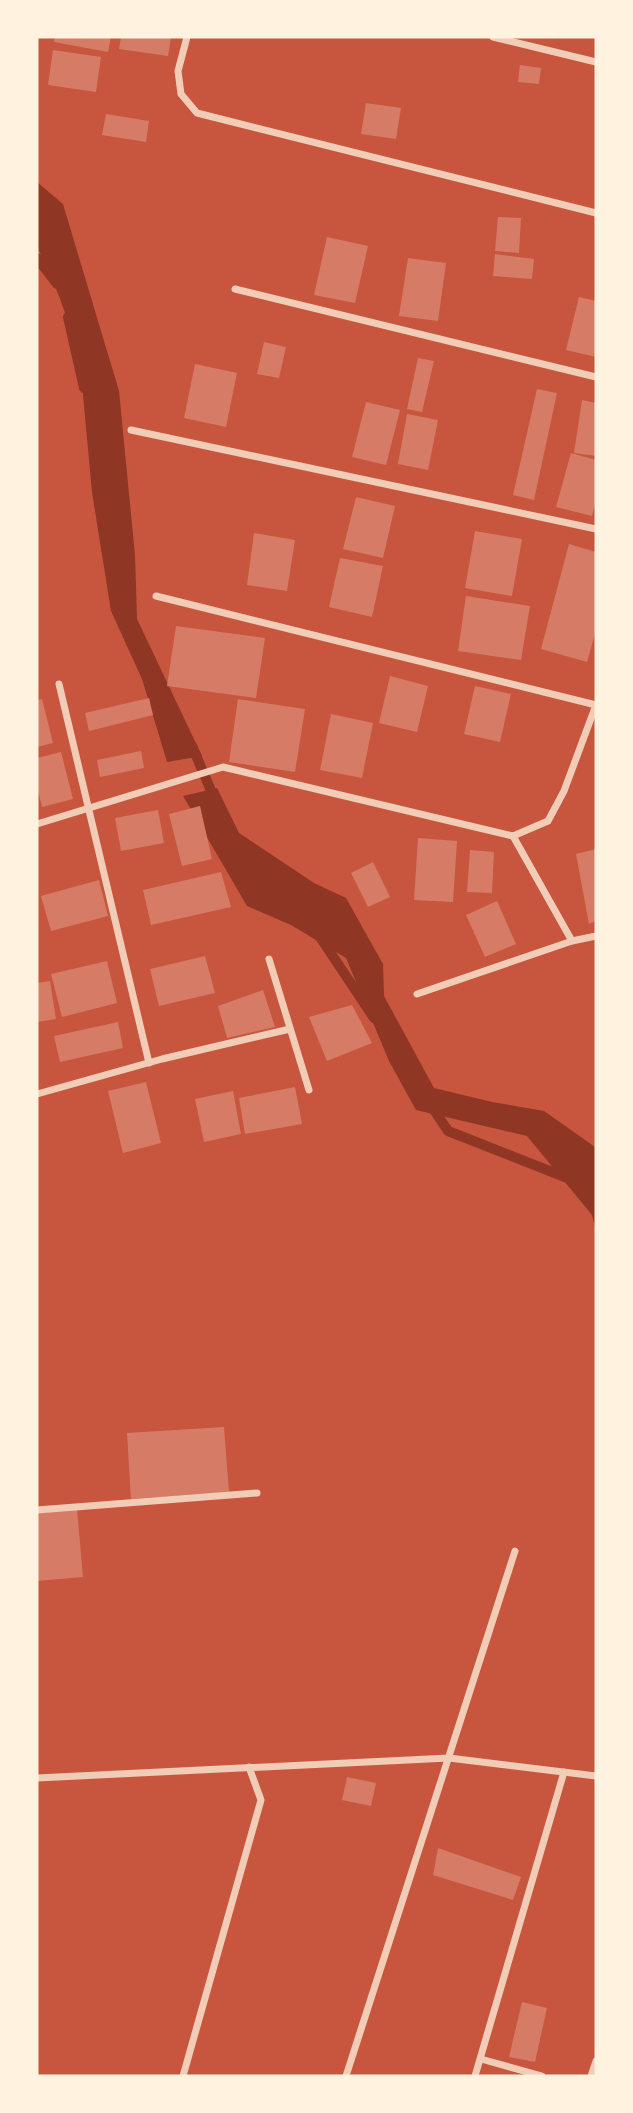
<svg xmlns="http://www.w3.org/2000/svg" width="633" height="2113" font-family="Montserrat,sans-serif">
<style>
.water{fill:#8f3625}
.lines{fill:none;stroke-linecap:round;stroke-linejoin:round}
.stream{stroke:#8f3625;stroke-width:10}
.building{fill:#d67c66}
.minor{stroke:#f1ccb7;stroke-width:7}
</style>
<rect width="100%" height="100%" fill="#c8553d"/>
<g class="water">
<polygon points="37,182 63,204 119,391 135,555 137,619 202,756 167,762 142,679 111,611 92,492 79,352 59,296 37,246"/>
<polygon points="217,788 239,833 314,883 346,898 383,964 384,996 434,1088 492,1102 544,1111 595,1147 596,1231 592,1215 527,1136 416,1110 389,1061 346,958 291,925 247,906 183,796"/>
</g>
<g class="lines">
<g class="stream">
<polyline points="37,258 57,284"/>
<polyline points="68,317 84,388"/>
<polyline points="192,746 215,800"/>
<polyline points="320,937 374,1018"/>
<polyline points="430,1104 448,1131 570,1179"/>
</g>
</g>
<g class="building">
<polygon points="55,37 111,37 108,52 54,42"/>
<polygon points="121,37 171,37 168,56 119,49"/>
<polygon points="53,50 101,57 96,92 48,85"/>
<polygon points="520,65 541,68 539,84 518,82"/>
<polygon points="366,103 401,108 396,139 361,134"/>
<polygon points="106,114 149,121 146,142 102,135"/>
<polygon points="498,217 521,218 519,253 495,251"/>
<polygon points="327,237 368,246 355,303 314,295"/>
<polygon points="495,254 534,259 532,279 493,276"/>
<polygon points="408,258 446,263 438,321 399,316"/>
<polygon points="579,297 596,301 596,357 566,350"/>
<polygon points="264,342 286,347 279,378 257,374"/>
<polygon points="418,358 434,361 422,412 407,409"/>
<polygon points="195,364 237,373 226,427 184,418"/>
<polygon points="537,389 557,393 534,500 513,495"/>
<polygon points="582,400 596,403 596,456 574,453"/>
<polygon points="366,402 400,410 386,465 352,457"/>
<polygon points="407,414 438,420 428,470 398,464"/>
<polygon points="571,453 596,460 596,500 592,516 556,507"/>
<polygon points="356,497 395,506 383,558 343,549"/>
<polygon points="475,531 522,539 512,596 465,588"/>
<polygon points="254,533 295,540 287,591 247,585"/>
<polygon points="569,544 596,552 596,630 587,662 541,649"/>
<polygon points="340,558 383,566 372,617 329,607"/>
<polygon points="466,596 530,606 521,660 458,651"/>
<polygon points="176,626 265,638 256,698 167,686"/>
<polygon points="390,676 428,686 417,732 379,723"/>
<polygon points="475,686 511,694 500,742 464,734"/>
<polygon points="149,698 153,715 89,731 85,713"/>
<polygon points="42,699 53,743 37,747 37,700"/>
<polygon points="238,699 305,709 295,772 229,762"/>
<polygon points="331,714 373,723 362,778 320,770"/>
<polygon points="141,751 144,768 100,777 97,760"/>
<polygon points="61,752 73,799 42,807 37,786 37,758"/>
<polygon points="200,806 212,859 182,866 169,814"/>
<polygon points="158,810 164,843 121,851 115,818"/>
<polygon points="418,838 457,841 453,902 414,900"/>
<polygon points="596,849 596,921 589,924 576,854"/>
<polygon points="470,850 494,852 492,893 467,892"/>
<polygon points="373,862 390,897 368,907 351,873"/>
<polygon points="221,872 231,907 151,925 143,890"/>
<polygon points="99,880 108,916 51,931 41,896"/>
<polygon points="497,901 516,944 485,957 466,915"/>
<polygon points="205,956 215,993 159,1006 150,969"/>
<polygon points="107,961 117,1003 62,1017 51,974"/>
<polygon points="50,981 56,1019 37,1022 37,983"/>
<polygon points="263,990 275,1027 227,1038 218,1006"/>
<polygon points="352,1005 372,1043 327,1061 309,1017"/>
<polygon points="118,1022 123,1048 60,1062 54,1036"/>
<polygon points="146,1082 161,1143 123,1153 108,1091"/>
<polygon points="295,1087 302,1124 245,1134 239,1098"/>
<polygon points="233,1091 241,1134 204,1142 195,1099"/>
<polygon points="224,1427 229,1492 131,1499 127,1433"/>
<polygon points="77,1509 83,1577 37,1581 37,1512"/>
<polygon points="347,1777 376,1783 371,1806 342,1800"/>
<polygon points="438,1848 521,1877 513,1900 433,1875"/>
<polygon points="522,2002 547,2008 535,2062 509,2057"/>
</g>
<g class="lines">
<g class="minor">
<polyline points="187,37 178,71 181,94 197,113 596,213"/>
<polyline points="493,37 596,62"/>
<polyline points="235,289 596,377"/>
<polyline points="131,430 596,529"/>
<polyline points="156,596 596,705"/>
<polyline points="59,684 149,1063"/>
<polyline points="37,824 223,767 513,836"/>
<polyline points="513,836 548,821 564,791 596,705"/>
<polyline points="513,836 572,941 596,936"/>
<polyline points="269,959 309,1090"/>
<polyline points="417,994 572,941"/>
<polyline points="37,1094 162,1059 290,1029"/>
<polyline points="37,1510 257,1493"/>
<polyline points="37,1778 449,1758 596,1776"/>
<polyline points="481,2059 542,2076"/>
<polyline points="183,2076 261,1800 249,1767"/>
<polyline points="346,2076 515,1551"/>
<polyline points="475,2076 564,1772"/>
<polyline points="591,2076 596,2061"/>
</g>
</g>
<rect width="633" height="2113" fill="none" stroke="#fff3e0" stroke-width="77"/>
</svg>
